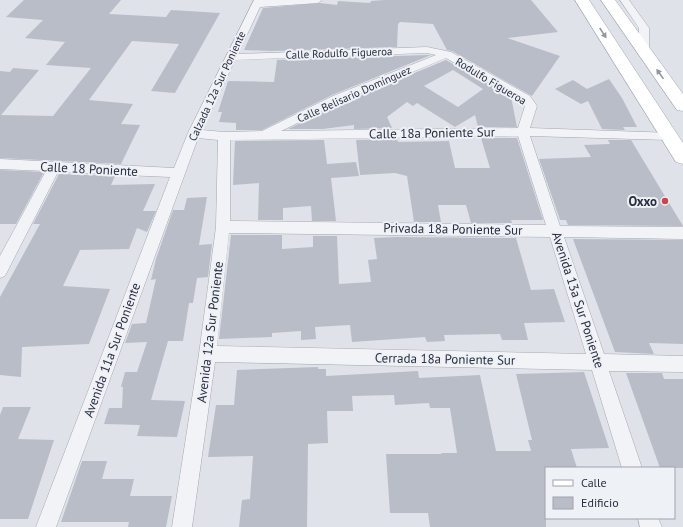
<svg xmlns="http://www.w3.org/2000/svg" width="683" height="527" font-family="'PT Sans',sans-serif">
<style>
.building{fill:#b9bdc8;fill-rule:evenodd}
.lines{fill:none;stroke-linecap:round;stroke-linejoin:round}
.minor-casing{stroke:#a4a8b2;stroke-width:1}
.primary-casing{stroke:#9ea5b4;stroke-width:1}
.minor{fill:#f2f3f6;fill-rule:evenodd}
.primary{fill:#fff;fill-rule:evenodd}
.oneway{fill:#94969f}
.poi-dot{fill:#cc454e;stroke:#eef1f6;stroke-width:1.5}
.labels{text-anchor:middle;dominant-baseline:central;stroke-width:4;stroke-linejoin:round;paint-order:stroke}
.far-street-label{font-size:11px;fill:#282e3f;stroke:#eef1f6}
.street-label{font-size:13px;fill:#282e3f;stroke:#eef1f6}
.poi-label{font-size:13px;font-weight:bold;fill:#282e3f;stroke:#eef1f6;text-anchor:end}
</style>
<rect width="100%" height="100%" fill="#dfe2e8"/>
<g class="building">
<polygon points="24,0 121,0 109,14 166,17 171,10 220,13 175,93 151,91 179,44 132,41 89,100 133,104 121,124 140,125 121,164 0,158 0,71 10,72 13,68 39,70 1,115 53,116 91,68 46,65 65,42 25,38 43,20 6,17"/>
<polygon points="384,0 531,0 558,32 507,38 560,56 532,96 452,51 447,50 433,24 400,22 398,24 397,47 272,51 244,50 263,8 320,3 337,5 338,1 370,3 371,1"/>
<polygon points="427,55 431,55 332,95 262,130 236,130 236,123 219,122 222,112 218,112 228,81 274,82 277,60"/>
<path d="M446,60L511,97L517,127H478L475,115L455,127L417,103L413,106L407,102L387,117L392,128L354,129V125L323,129H288L342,103ZM453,70L483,89L458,107L424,86Z"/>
<polygon points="609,79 622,98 637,127 623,127 625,130 602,129 588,101 581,104 555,89 573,80 587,89"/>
<polygon points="481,138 517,138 543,220 511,220 512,223 471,223 466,205 438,205 441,222 414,222 407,176 395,173 360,175 356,140 397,139 398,142 449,141 455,168 490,168"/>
<polygon points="324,140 327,164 356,162 359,176 331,178 336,221 312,221 311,206 283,208 283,220 258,220 259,183 233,185 235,141"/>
<polygon points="608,140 631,140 683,226 568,225 566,220 560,220 539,159 591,157 584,145 610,144"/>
<polygon points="0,170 44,172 16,224 0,224"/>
<polygon points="59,174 115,176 111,185 155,184 143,211 156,211 147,232 137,228 129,249 80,250 63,286 110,289 89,344 22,347 21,377 0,375 0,297 40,224 33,224"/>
<polygon points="207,197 199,245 212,244 208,277 197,278 193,303 189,303 183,341 168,341 151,400 185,401 177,437 137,436 140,425 104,424 109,408 122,408 123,387 121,387 125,372 137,372 147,342 125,343 132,324 146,323 156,279 151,280 156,259 173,210 184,210 187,198"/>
<polygon points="231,235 282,235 282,249 313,247 313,236 337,236 339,284 371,282 368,260 377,259 374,238 396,237 516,238 531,290 554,289 565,322 524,323 528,340 502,340 500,334 444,335 445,341 427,342 425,337 352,342 350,325 315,327 316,339 301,340 301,331 272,333 272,337 219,339"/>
<polygon points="573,239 683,240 683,344 649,343 654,354 615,352"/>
<polygon points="318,367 318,369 326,369 326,376 418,371 419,378 480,375 496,451 531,451 528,440 532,440 516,374 584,372 609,448 571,449 577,468 546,468 546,527 430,527 428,513 390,513 386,454 442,454 441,453 457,453 450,408 430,408 429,403 395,405 394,395 352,396 353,411 327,411 328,443 308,444 307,527 239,527 242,500 250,499 253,456 208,457 216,405 234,405 237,370"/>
<polygon points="626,373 662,373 664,379 683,379 683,468 660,468"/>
<polygon points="3,407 31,407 18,439 54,440 28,519 0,519 0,415"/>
<polygon points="82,461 107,461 102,479 134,479 130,496 172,496 166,527 128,527 129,522 61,522"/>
</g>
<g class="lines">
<g class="minor-casing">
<g id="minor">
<path d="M254,0H322L318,3L260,7L238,54L427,47L451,52L530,96L537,106L530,128L673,133L675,136L673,139L669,140L530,136L560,226L683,227V239L564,237L604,354L683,356V372L609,371L642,468H622L592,370L215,362L192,527H172L199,354L216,227L218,140L198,138L56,527H36L170,177L58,172L5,276L0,278V256L46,171L0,169V159L174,168L188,133ZM427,53L436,55L333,96L262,131L224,132L202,130L235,60ZM446,58L522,102L525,106L518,128L281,131L341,102ZM518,136L546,225L230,221V140ZM229,233L550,237L586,354L217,346Z"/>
<polygon points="620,0 629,0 649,28 649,51 648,53 644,54 639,51 639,28"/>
<polygon points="638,518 658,518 662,527 640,527"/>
</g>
</g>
<g class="primary-casing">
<g id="primary">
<polygon points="575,0 589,0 683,143 683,164 676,162"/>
<polygon points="601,0 615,0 683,94 683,111 677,110"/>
</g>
</g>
<use href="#minor" class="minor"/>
<use href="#primary" class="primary"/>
</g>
<defs><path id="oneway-solid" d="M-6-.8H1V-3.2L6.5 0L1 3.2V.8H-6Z"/></defs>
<g class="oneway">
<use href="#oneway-solid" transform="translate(603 33) rotate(57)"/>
<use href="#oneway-solid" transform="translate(660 74) rotate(-125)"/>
</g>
<circle class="poi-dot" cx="665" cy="201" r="4"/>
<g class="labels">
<g class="far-street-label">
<text transform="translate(339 53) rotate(-2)">Calle Rodulfo Figueroa</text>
<text transform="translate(491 81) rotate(31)">Rodulfo Figueroa</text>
<text transform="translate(217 86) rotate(-65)">Calzada 12a Sur Poniente</text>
<text transform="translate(354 94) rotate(-24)">Calle Belisario Domínguez</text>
</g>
<g class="street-label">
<text transform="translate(432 133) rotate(-1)">Calle 18a Poniente Sur</text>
<text transform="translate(89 169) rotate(3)">Calle 18 Poniente</text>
<text transform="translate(453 229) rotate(1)">Privada 18a Poniente Sur</text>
<text transform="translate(578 300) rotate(72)">Avenida 13a Sur Poniente</text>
<text transform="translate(210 332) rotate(-83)">Avenida 12a Sur Poniente</text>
<text transform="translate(112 350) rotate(-70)">Avenida 11a Sur Poniente</text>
<text transform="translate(445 359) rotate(1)">Cerrada 18a Poniente Sur</text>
</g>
<g class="poi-label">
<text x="657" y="201">Oxxo</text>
</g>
</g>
<rect x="545" y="467" width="130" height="52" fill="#eef1f6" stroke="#9fa3ad"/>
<rect x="553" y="480" width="20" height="6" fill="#ffffff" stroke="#9fa3ad"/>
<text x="581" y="487" font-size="12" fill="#282e3f">Calle</text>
<rect x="553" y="497" width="20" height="12" fill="#b9bdc8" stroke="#9fa3ad"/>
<text x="581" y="507" font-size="12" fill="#282e3f">Edificio</text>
</svg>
